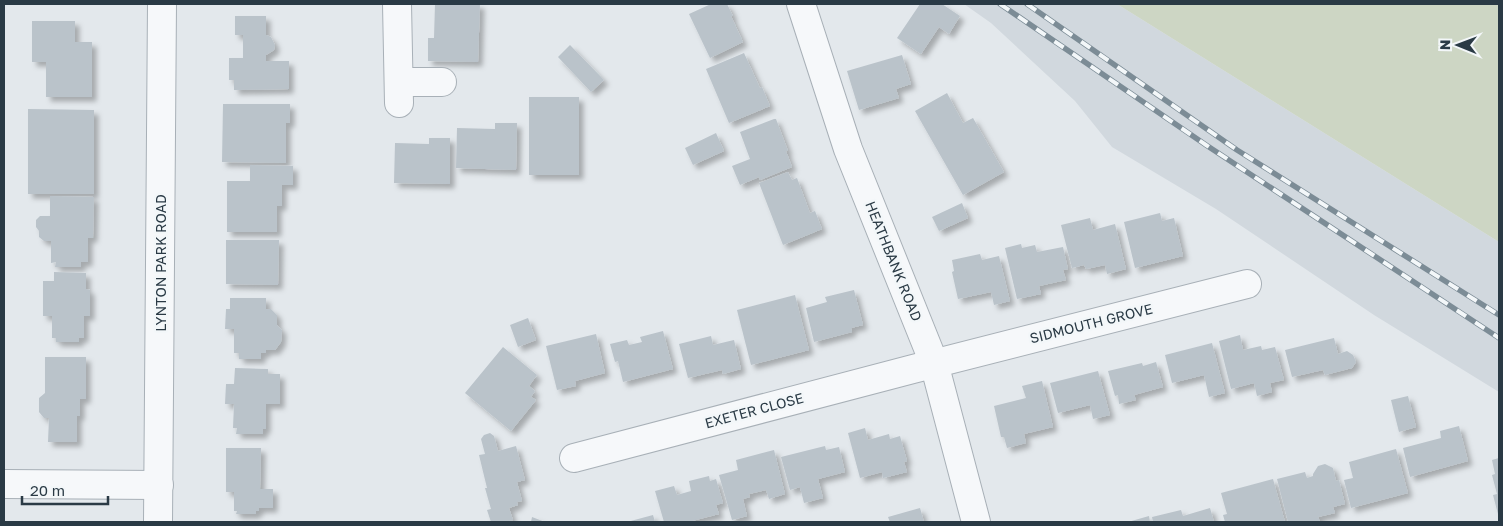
<svg xmlns="http://www.w3.org/2000/svg" width="1503" height="526" font-family="'Golos Text',sans-serif">
<style>
.built{fill:#d1d8de}
.green{fill:#cdd6c4}
.building{fill:#bac3ca;filter:url(#shadow)}
.lines{fill:none;stroke-linecap:round;stroke-linejoin:round}
.minor-casing{stroke:#a8b0b7;stroke-width:30}
.minor{stroke:#f6f8fa;stroke-width:28}
.rail-casing{stroke:#7c8c96;stroke-width:5.5}
.rail{stroke:#f3f7f9;stroke-width:4;stroke-dasharray:11;stroke-linecap:butt}
.labels{text-anchor:middle;dominant-baseline:central;stroke-width:5;stroke-linejoin:round;paint-order:stroke}
.street-label{font-size:14px;fill:#2a3a45;stroke:#f3f7f9}
</style>
<defs>
<filter id="shadow"><feDropShadow dx="4.5" dy="4.5" stdDeviation="2.5" flood-color="#0004"/></filter>
</defs>
<rect width="100%" height="100%" fill="#e3e8ec"/>
<polygon class="built" points="964,4 1117,4 1499,242 1499,392 1374,315 1216,209 1112,147 1075,101 991,23"/>
<polygon class="green" points="1117,4 1499,4 1499,242"/>
<g class="building">
<polygon points="435,4 480,4 478,62 428,61 428,38 434,38"/>
<polygon points="711,4 727,4 733,16 731,16 743,42 710,58 689,14"/>
<polygon points="920,4 942,4 960,16 949,34 939,27 921,54 897,38"/>
<polygon points="235,16 266,16 266,35 271,37 275,45 274,50 266,55 266,61 289,61 289,89 234,90 234,80 229,80 229,58 243,58 243,35 235,35"/>
<polygon points="32,21 75,21 75,42 92,42 92,97 46,97 46,62 32,62"/>
<polygon points="570,45 604,80 591,92 558,57"/>
<polygon points="744,53 760,88 762,87 770,106 729,123 706,69"/>
<polygon points="902,55 911,84 896,89 899,98 859,110 847,71"/>
<polygon points="947,93 963,123 973,118 1004,172 963,195 915,111"/>
<rect x="529" y="97" width="50" height="78"/>
<polygon points="223,104 290,104 290,123 286,123 286,163 222,162"/>
<polygon points="28,109 94,110 94,194 28,194"/>
<polygon points="774,119 776,119 788,151 786,151 792,167 760,180 759,177 740,185 732,166 750,159 740,132"/>
<polygon points="495,123 517,123 516,170 456,168 457,128 495,129"/>
<polygon points="716,133 724,151 693,165 685,148"/>
<polygon points="429,138 450,138 450,184 394,183 395,143 429,144"/>
<polygon points="250,165 293,166 293,185 282,185 282,206 277,206 277,232 227,232 227,181 250,181"/>
<polygon points="788,172 792,180 797,178 810,213 815,211 822,229 783,245 759,183"/>
<polygon points="50,196 94,197 93,238 88,238 88,262 81,262 81,267 55,267 56,262 51,263 51,241 44,241 39,237 39,231 36,227 36,220 40,216 50,216"/>
<polygon points="962,203 968,218 939,231 932,217"/>
<polygon points="1160,213 1162,221 1174,218 1183,256 1135,268 1124,222"/>
<polygon points="1090,218 1093,230 1115,224 1126,269 1107,274 1105,265 1086,269 1084,265 1072,268 1061,225"/>
<polygon points="226,240 279,240 278,285 226,284"/>
<polygon points="1021,244 1022,248 1035,245 1037,252 1063,247 1068,269 1063,270 1066,280 1039,286 1041,294 1017,299 1005,248"/>
<polygon points="980,254 982,260 999,256 1010,301 994,305 991,292 958,299 952,272 954,271 952,260"/>
<polygon points="54,272 86,273 86,289 90,290 90,316 84,316 84,338 79,338 79,342 56,342 56,338 52,338 52,316 43,316 43,281 54,281"/>
<polygon points="854,290 863,325 851,328 852,332 814,342 806,308 827,302 825,297"/>
<polygon points="795,295 809,350 751,365 737,310"/>
<polygon points="230,298 266,298 266,309 271,309 277,315 277,325 282,330 281,342 275,350 266,350 266,353 261,353 261,359 239,359 239,353 234,353 234,329 225,329 226,309 230,309"/>
<polygon points="528,318 536,340 518,347 510,325"/>
<polygon points="663,331 673,369 623,382 618,361 615,362 610,344 627,340 629,345 642,342 640,337"/>
<polygon points="596,334 605,373 575,381 576,386 557,390 546,346"/>
<polygon points="1240,335 1243,350 1261,346 1262,350 1275,347 1284,380 1270,383 1272,392 1257,396 1254,383 1231,389 1219,341"/>
<polygon points="711,336 713,345 734,340 741,369 723,374 722,370 688,378 679,344"/>
<polygon points="1334,338 1338,354 1347,351 1353,355 1356,362 1352,368 1325,375 1323,370 1292,377 1285,350"/>
<polygon points="1212,343 1225,393 1209,397 1204,375 1172,383 1165,355"/>
<polygon points="503,347 537,375 529,386 535,391 531,397 536,400 511,431 465,393"/>
<polygon points="45,357 86,357 86,399 80,399 80,416 77,416 77,442 48,442 49,418 44,418 39,412 39,398 45,393"/>
<polygon points="1156,362 1163,387 1134,395 1136,400 1119,404 1118,395 1115,396 1108,371 1142,363 1143,366"/>
<polygon points="235,368 268,369 268,374 280,374 280,404 266,404 266,429 263,429 263,434 236,434 237,428 233,428 234,404 225,404 226,384 234,384"/>
<polygon points="1098,371 1110,415 1093,419 1090,405 1058,413 1050,383"/>
<polygon points="1042,381 1053,427 1024,434 1026,443 1007,448 1004,437 1001,437 994,406 1026,398 1022,386"/>
<polygon points="1408,396 1416,427 1399,432 1391,400"/>
<polygon points="1459,426 1468,461 1410,477 1403,448 1441,438 1440,431"/>
<polygon points="865,428 868,440 889,434 890,439 900,436 907,461 904,462 907,472 883,478 882,472 860,478 848,433"/>
<polygon points="490,433 494,436 498,451 516,446 525,480 517,482 522,501 517,502 518,505 509,508 513,520 503,522 491,522 487,510 491,509 485,488 487,488 479,455 485,454 481,439 484,435"/>
<polygon points="825,446 826,450 839,447 845,472 818,479 823,498 804,503 800,487 790,490 781,457"/>
<polygon points="226,448 261,448 260,489 273,489 273,508 259,508 259,511 256,511 256,514 236,514 237,511 234,511 234,492 226,492"/>
<polygon points="1396,449 1408,493 1351,508 1344,480 1353,478 1349,462"/>
<polygon points="774,450 785,494 769,499 766,490 749,494 750,497 743,499 747,516 732,520 719,475 738,470 736,460"/>
<polygon points="1499,458 1499,518 1493,495 1497,494 1492,475 1495,474 1492,460"/>
<polygon points="1325,464 1333,468 1336,481 1339,480 1345,504 1333,507 1335,513 1318,517 1320,522 1288,522 1277,479 1305,472 1307,478 1313,476 1313,474 1318,466"/>
<polygon points="709,476 710,481 716,479 723,503 716,505 719,514 688,522 664,522 655,491 674,486 677,495 691,491 689,481"/>
<polygon points="1273,479 1285,522 1225,522 1223,515 1227,514 1221,493"/>
<polygon points="920,508 924,522 890,522 888,517"/>
<polygon points="1210,508 1214,522 1153,522 1152,517 1181,510 1183,516"/>
<polygon points="653,515 655,522 627,522"/>
<polygon points="1149,516 1150,522 1128,522"/>
<polygon points="532,517 545,522 531,522"/>
</g>
<g class="lines">
<g class="minor-casing">
<g id="minor">
<polyline points="397,4 399,103"/>
<polyline points="801,4 848,149 934,363 976,522"/>
<polyline points="399,82 442,82"/>
<polyline points="574,458 913,369 1247,284"/>
<polyline points="4,484 159,485"/>
<polyline points="158,522 162,4"/>
</g>
</g>
<use href="#minor" class="minor"/>
<g class="rail-casing">
<g id="rail">
<polyline points="1000,4 1206,145 1499,338"/>
<polyline points="1027,4 1237,150 1499,315"/>
</g>
</g>
<use href="#rail" class="rail"/>
</g>
<g class="labels">
<g class="street-label">
<text transform="translate(894 261) rotate(68)">HEATHBANK ROAD</text>
<text transform="translate(160 263) rotate(-90)">LYNTON PARK ROAD</text>
<text transform="translate(1091 323) rotate(-14)">SIDMOUTH GROVE</text>
<text transform="translate(754 410) rotate(-15)">EXETER CLOSE</text>
</g>
</g>
<rect width="1503" height="526" fill="none" stroke="#2a3a45" stroke-width="10"/>
<g transform="translate(1458 45) rotate(271)" stroke="#f3f7f9" stroke-width="4" paint-order="stroke">
<path d="M0-4L9 19L0 12L-9 19Z" fill="#2a3a45"/>
<text y="-8" font-size="14" font-weight="bold" text-anchor="middle" fill="#2a3a45">N</text>
</g>
<path d="M22 496v8h86v-8" fill="none" stroke="#2a3a45" stroke-width="2.5"/>
<text x="30" y="496" font-size="15" fill="#2a3a45" stroke="#f3f7f9" stroke-width="4" paint-order="stroke">20 m</text>
</svg>
